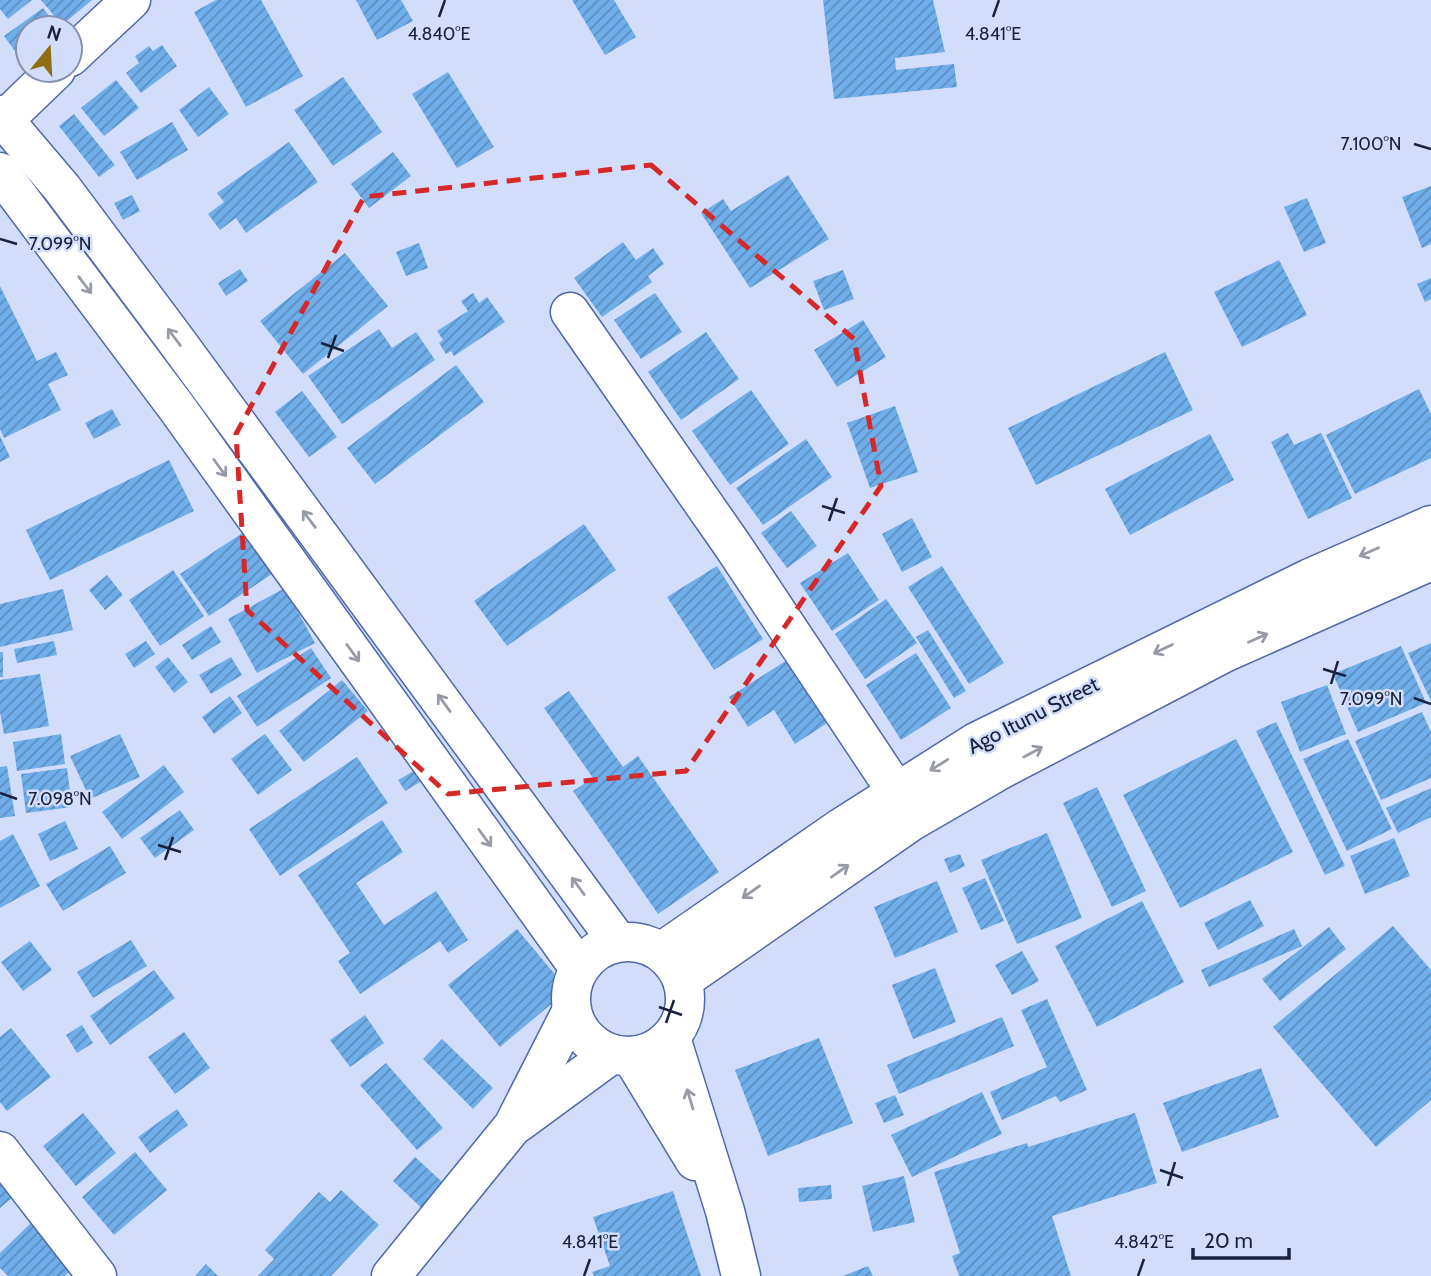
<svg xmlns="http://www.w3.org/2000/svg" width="1431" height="1276" font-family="Cabin,sans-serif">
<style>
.building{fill:url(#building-hatch)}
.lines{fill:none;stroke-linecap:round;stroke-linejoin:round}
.minor-casing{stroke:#5067a9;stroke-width:41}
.major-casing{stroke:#5067a9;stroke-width:41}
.minor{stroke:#fff;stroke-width:38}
.major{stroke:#fff;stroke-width:38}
.oneway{stroke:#979ba8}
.marked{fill:none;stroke:#d62828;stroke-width:5;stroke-dasharray:14 9;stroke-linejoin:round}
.ticks{fill:none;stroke:#18213d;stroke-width:2.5}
.labels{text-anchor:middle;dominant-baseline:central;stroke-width:5;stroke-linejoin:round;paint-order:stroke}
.street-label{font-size:21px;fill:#18213d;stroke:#d1ddfb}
.ticks-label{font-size:18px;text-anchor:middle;fill:#18213d;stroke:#d1ddfb;stroke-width:5;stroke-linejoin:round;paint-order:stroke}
</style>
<defs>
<pattern id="building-hatch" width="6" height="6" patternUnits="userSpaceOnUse" patternTransform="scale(1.75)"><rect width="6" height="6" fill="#70aeea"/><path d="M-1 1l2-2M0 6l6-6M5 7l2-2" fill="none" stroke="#5b8dbf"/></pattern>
</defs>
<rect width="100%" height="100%" fill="#d1ddfb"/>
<g class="building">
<polygon points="0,0 32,0 8,19 0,9"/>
<polygon points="41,0 92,0 62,25"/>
<polygon points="216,0 261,0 303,76 246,107 194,12"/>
<polygon points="356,0 401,0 413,21 377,40"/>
<polygon points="572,0 614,0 636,37 605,55"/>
<polygon points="823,0 933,0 945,52 895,58 896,70 954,64 957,87 834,99"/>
<polygon points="43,8 58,28 28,28 28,69 4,36"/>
<polygon points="162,45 177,66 141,93 126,73 139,63 135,56 149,46 153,51"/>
<polygon points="448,72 494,147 457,168 412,94"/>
<polygon points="343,77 382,132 333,166 294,110"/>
<polygon points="116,80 139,108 104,136 81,108"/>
<polygon points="209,87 229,114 198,137 179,110"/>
<polygon points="74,114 115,165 99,177 59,126"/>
<polygon points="172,122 188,150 137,180 120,152"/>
<polygon points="289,142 318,182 246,233 236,218 220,230 208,214 224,202 217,193"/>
<polygon points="393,152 411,176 369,208 351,184"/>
<polygon points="788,175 829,239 750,288 701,213 723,199 731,211"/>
<polygon points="1431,186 1431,244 1422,248 1402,197"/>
<polygon points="132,195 140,211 123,220 114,203"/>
<polygon points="1307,198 1326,243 1304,252 1284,207"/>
<polygon points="623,242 636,260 653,248 664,264 648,276 652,282 602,317 574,278"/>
<polygon points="419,243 428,268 406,276 396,252"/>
<polygon points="345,253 388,306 303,374 260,321"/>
<polygon points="1279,260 1307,315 1242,347 1214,292"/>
<polygon points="240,269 248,281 226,296 218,283"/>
<polygon points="843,270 854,299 824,310 813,281"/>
<polygon points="1431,278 1431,299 1425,302 1417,284"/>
<polygon points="0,286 37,361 56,352 68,375 48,384 61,410 4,438 0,429"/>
<polygon points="473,293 479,303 487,297 505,322 454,356 451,351 446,354 439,343 443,340 437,331 468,311 461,301"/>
<polygon points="655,293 682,332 641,359 614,320"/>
<polygon points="863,320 886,357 837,387 814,350"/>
<polygon points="379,329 392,348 416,332 435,360 342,424 308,376"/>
<polygon points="706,332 739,379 681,420 648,372"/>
<polygon points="1165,352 1193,410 1036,485 1008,428"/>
<polygon points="456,365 484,402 375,484 347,448"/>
<polygon points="1419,389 1431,414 1431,458 1355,494 1326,435"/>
<polygon points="751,390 789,444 730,485 692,431"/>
<polygon points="302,391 337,437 309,457 275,412"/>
<polygon points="895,406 918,472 870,488 847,423"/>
<polygon points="112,409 121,425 94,439 85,423"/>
<polygon points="1288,433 1294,445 1321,433 1352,498 1308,519 1271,442"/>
<polygon points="1210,434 1234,480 1130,535 1105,489"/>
<polygon points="0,436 10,457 0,462"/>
<polygon points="806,439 832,477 763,525 736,488"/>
<polygon points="169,460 194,511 50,580 26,530"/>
<polygon points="791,511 817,546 787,568 761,533"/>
<polygon points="912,518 932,557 902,572 882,534"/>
<polygon points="584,524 616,570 507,646 474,601"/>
<polygon points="247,530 275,572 209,616 180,574"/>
<polygon points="848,553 879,600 832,631 800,583"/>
<polygon points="717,566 763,639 714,670 667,597"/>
<polygon points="942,566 1004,663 969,684 908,587"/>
<polygon points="173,570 204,616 160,646 129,600"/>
<polygon points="107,575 123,595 105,610 89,590"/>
<polygon points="285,588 315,643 257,673 228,619"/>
<polygon points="63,589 73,630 0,647 0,604"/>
<polygon points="886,599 917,643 865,679 835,634"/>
<polygon points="211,626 221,642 192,660 182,645"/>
<polygon points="928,630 966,691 954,698 916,637"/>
<polygon points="54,641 57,655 17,663 14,649"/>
<polygon points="146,641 155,654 134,668 125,654"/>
<polygon points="1431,643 1431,701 1408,653"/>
<polygon points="1401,646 1426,703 1358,732 1333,674"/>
<polygon points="311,648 331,678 257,727 237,696"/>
<rect x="0" y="652" width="3" height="25"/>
<polygon points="916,653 951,708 901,740 866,685"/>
<polygon points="795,655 835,718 795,744 774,710 748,727 729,697"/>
<polygon points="168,657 188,682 174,693 155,667"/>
<polygon points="231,657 242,675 211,694 199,675"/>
<polygon points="40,674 49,726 4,734 0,712 0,680"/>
<polygon points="342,680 368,711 304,762 279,731"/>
<polygon points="1327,685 1346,734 1300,752 1281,702"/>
<polygon points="569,691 623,767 638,756 719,872 658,914 573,791 593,778 544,708"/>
<polygon points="230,696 242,713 214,734 202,717"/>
<polygon points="1422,712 1431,732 1431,778 1381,800 1355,741"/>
<polygon points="1276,722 1345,866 1325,875 1256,731"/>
<polygon points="61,734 65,764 17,771 13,742"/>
<polygon points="120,734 140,777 90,799 70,756"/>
<polygon points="265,734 292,770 258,795 231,759"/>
<polygon points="1236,739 1293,852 1180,908 1123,795"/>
<polygon points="1348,739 1392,829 1347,851 1303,759"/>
<polygon points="357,757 388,803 280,876 249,829"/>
<polygon points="164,765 184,792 122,839 102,812"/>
<polygon points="7,766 15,816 0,818 0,767"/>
<polygon points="67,768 72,807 26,813 21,774"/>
<polygon points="414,771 420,782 405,791 398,780"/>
<polygon points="1097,787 1146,891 1112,907 1063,803"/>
<polygon points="1431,788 1431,817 1398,833 1386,808"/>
<polygon points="180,810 194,830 155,858 140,838"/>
<polygon points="382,820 403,852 356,883 384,925 436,891 468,940 448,953 440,941 360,994 338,961 350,953 298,875"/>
<polygon points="65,821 78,849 50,861 38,834"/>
<polygon points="1047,833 1082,918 1017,944 981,860"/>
<polygon points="13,834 40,886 0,908 0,841"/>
<polygon points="1394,838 1410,876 1365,894 1350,856"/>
<polygon points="110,846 126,873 63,911 46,884"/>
<polygon points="960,854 965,866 950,873 944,859"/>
<polygon points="985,878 1004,921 981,930 962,888"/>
<polygon points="937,881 958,932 895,958 874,907"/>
<polygon points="1250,900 1264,926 1218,950 1204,923"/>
<polygon points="1142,901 1184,982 1097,1027 1055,946"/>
<polygon points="1393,926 1431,970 1431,1100 1376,1147 1273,1027"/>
<polygon points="1329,927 1346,949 1280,1001 1262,979"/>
<polygon points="517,929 568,990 500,1047 448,985"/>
<polygon points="1294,929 1302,946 1209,987 1201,970"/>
<polygon points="131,940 147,966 93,998 77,972"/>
<polygon points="30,941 52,970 23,991 1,962"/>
<polygon points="1022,951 1039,981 1012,995 995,965"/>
<polygon points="935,968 956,1022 913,1039 892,985"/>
<polygon points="154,970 175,998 110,1045 90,1016"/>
<polygon points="1047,999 1087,1090 1060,1102 1056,1096 1002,1120 990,1092 1047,1067 1021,1010"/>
<polygon points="365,1015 384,1043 350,1067 330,1040"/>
<polygon points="1002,1017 1014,1046 899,1094 887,1065"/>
<polygon points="82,1025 93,1043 77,1053 66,1035"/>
<polygon points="11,1028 51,1077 7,1111 0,1102 0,1037"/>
<polygon points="184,1032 210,1068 175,1094 148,1057"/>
<polygon points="819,1038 853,1123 768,1156 735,1070"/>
<polygon points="442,1039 493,1088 473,1109 423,1059"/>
<polygon points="386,1063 443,1128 417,1150 360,1085"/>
<polygon points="1261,1068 1279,1117 1182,1152 1163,1103"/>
<polygon points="982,1092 1002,1134 912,1177 891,1135"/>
<polygon points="895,1095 904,1115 884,1123 875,1103"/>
<polygon points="177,1109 188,1125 150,1153 138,1137"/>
<polygon points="83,1113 116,1153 76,1186 43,1146"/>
<polygon points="1135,1113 1157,1183 1052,1216 1071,1276 959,1276 952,1256 960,1253 934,1172 1027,1143 1028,1147"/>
<polygon points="135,1152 167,1190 114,1235 82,1197"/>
<polygon points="415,1157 453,1192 430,1216 393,1181"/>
<polygon points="0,1168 20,1191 0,1208"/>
<polygon points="904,1176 915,1222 873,1232 862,1186"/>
<polygon points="831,1185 832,1199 799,1202 798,1188"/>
<polygon points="341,1190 379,1225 331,1276 258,1276 274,1259 265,1250 319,1192 330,1202"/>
<polygon points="673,1191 701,1276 594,1276 592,1272 610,1266 593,1217"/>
<polygon points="36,1218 79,1262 65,1276 8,1276 0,1268 0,1253"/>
<polygon points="206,1264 218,1276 195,1276"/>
<polygon points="868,1266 873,1276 843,1276"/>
</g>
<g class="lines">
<g class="minor-casing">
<g id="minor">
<polyline points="70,57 131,0"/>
<polyline points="5,119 56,70"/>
<polyline points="570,312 733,546 896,791"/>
<polyline points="671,1038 725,1211 741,1276"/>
<polyline points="631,1056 695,1161"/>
<polyline points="518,1123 612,1054"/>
<polyline points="0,1151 97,1276"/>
<polyline points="391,1276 513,1126 571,1012"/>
</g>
</g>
<g class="major-casing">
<g id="major">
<polyline points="0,115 62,188 172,335 618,942"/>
<polyline points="0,172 177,408 579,968"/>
<circle cx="628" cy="999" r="57"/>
<polyline points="661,952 842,827 976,742 1310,578 1431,525"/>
<polyline points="683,980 912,821 1000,770 1224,653 1431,561"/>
</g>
</g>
<use href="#minor" class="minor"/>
<use href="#major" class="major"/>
</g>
<defs><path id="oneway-shaft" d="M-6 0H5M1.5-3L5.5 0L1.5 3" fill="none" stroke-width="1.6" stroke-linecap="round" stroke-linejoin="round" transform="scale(1.75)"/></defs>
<g class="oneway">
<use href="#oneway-shaft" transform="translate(85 285) rotate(53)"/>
<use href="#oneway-shaft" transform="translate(174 337) rotate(-127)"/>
<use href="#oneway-shaft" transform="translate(220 468) rotate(54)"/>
<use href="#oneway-shaft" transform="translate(309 519) rotate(-127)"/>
<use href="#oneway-shaft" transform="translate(1369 552) rotate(156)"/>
<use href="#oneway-shaft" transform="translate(1258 638) rotate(-24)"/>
<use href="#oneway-shaft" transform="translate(1163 649) rotate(154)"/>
<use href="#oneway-shaft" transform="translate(353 653) rotate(54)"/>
<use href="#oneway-shaft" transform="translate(444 703) rotate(-126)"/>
<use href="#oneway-shaft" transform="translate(1033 752) rotate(-28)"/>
<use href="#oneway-shaft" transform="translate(939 765) rotate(148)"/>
<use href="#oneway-shaft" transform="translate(485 838) rotate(54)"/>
<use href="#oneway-shaft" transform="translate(840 871) rotate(-35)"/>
<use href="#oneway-shaft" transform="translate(578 886) rotate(-126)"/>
<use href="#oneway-shaft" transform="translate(751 892) rotate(145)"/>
<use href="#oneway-shaft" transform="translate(690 1099) rotate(-107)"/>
</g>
<path class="marked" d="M651,165L854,339L881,486L686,771L448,794L247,610L236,434L364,197Z"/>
<path class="ticks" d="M439,17L445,0M993,17L999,0M1414,144L1431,149M0,239L17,244M321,343L344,351M328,358L336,335M822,506L845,513M829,521L837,498M1323,669L1346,676M1331,684L1338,661M1414,698L1431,704M0,793L17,799M158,845L181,852M165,860L173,837M659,1007L682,1015M666,1023L674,1000M1160,1170L1183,1178M1168,1186L1175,1162M584,1276L590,1259M1138,1276L1144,1259"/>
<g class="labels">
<g class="street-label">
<text transform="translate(1033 715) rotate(-27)">Ago Itunu Street</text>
</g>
</g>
<g class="ticks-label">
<text x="439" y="40">4.840°E</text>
<text x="993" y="40">4.841°E</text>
<text x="1371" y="150">7.100°N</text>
<text x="60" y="250">7.099°N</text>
<text x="1371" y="705">7.099°N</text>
<text x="60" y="805">7.098°N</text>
<text x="590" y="1248">4.841°E</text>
<text x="1144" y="1248">4.842°E</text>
</g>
<g transform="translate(49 49) rotate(18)"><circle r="33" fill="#d1ddfb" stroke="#8792af" stroke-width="2"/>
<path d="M0-5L12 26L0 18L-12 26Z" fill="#8e7013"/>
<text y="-10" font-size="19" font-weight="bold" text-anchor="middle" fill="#18213d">N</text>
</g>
<path d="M1193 1248v10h96v-10" fill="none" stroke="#18213d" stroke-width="3.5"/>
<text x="1204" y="1248" font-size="21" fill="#18213d" stroke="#d1ddfb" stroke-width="5" paint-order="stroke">20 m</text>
</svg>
